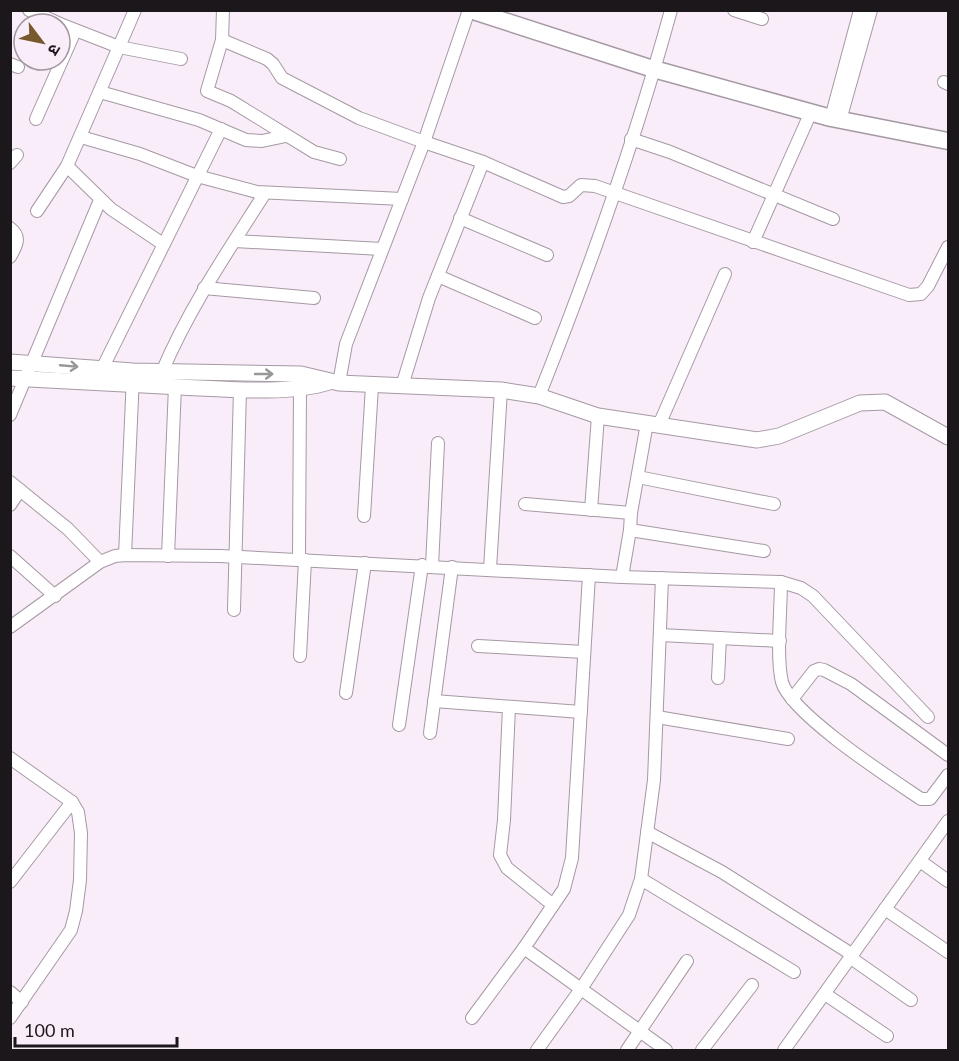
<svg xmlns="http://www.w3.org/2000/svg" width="959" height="1061" font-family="Lato,'Noto Sans Devanagari',sans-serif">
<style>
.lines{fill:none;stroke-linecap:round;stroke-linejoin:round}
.minor-casing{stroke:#a599a4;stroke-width:14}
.tertiary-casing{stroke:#a599a4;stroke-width:17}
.secondary-casing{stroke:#a599a4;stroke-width:19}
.minor{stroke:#fff;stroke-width:12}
.tertiary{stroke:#fff;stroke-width:15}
.secondary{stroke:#fff;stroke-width:16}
.oneway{stroke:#989798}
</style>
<rect width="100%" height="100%" fill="#f9edf9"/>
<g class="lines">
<g class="minor-casing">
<g id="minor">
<polyline points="29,10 60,24"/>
<polyline points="223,10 222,40 207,91 231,101 314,152 340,159"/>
<polyline points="734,10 762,19"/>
<polyline points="60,24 119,47 181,59"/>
<polyline points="222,40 267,59 273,64 282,78 359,118 424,142 483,162 563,197 569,196 581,185 595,186 909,295 921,294 928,286 948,247"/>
<polyline points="10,64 18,67"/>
<polyline points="944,82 948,84"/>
<polyline points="100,92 199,120 246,140 262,141 286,136"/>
<polyline points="831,118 860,10"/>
<polyline points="36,119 75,31"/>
<polyline points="840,120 871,10"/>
<polyline points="81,137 140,154 197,176 257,192 402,199"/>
<polyline points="631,139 670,152 833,219"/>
<polyline points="10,163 17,155"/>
<polyline points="67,166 111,209 163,244"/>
<polyline points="37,211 67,166 135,10"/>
<polyline points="460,218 547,255"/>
<path d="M10,228C22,237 16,246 10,257"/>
<polyline points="235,241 382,249"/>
<polyline points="753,242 811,112"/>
<polyline points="438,276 535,318"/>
<polyline points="204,288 314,298"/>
<polyline points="102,369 221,129"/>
<path d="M162,372C189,308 228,251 265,193"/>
<polyline points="339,383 346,344 424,142 469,10"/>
<polyline points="402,386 429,298 483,162"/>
<path d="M539,396C589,270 635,142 671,10"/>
<polyline points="10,415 100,200"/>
<polyline points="659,425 725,274"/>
<polyline points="638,477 774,504"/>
<polyline points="10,482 68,529 100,562"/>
<polyline points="525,504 631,513"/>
<polyline points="10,505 20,490"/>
<polyline points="591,510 598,416"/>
<polyline points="364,516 372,386"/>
<polyline points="630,530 764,551"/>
<polyline points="125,555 133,376"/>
<polyline points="10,556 55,596"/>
<polyline points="168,556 175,386"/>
<polyline points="299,560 300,388"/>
<polyline points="432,566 438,443"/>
<polyline points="490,569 501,390"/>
<polyline points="622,577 630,530 631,513 647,423"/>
<path d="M781,582C781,608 776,658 782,682C791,714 890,778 921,799H930L948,775"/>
<polyline points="234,610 240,390"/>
<polyline points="10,627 100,562 115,556 125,555 220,556 622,577 781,582 801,588 813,596 928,717"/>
<polyline points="660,635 780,641"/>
<polyline points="478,646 584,652"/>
<polyline points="300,656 305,560"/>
<polyline points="718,678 720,638"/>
<polyline points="346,693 365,563"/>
<polyline points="792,699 814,671 819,669 824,670 851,684 948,755"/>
<polyline points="434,701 581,712"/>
<polyline points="509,707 504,820 500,855 507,868 553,905"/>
<polyline points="657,717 788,739"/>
<polyline points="399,725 422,565"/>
<polyline points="430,733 452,567"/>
<polyline points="10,758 72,802 78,812 81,833 80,880 76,911 71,930 10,1018"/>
<polyline points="647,832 722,872 853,955"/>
<polyline points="920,861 948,881"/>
<polyline points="641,879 794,972"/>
<polyline points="10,882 72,802"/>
<polyline points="885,909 948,952"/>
<polyline points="524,948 666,1050"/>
<polyline points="851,958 911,1000"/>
<polyline points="10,992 22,1002"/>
<polyline points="825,994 887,1036"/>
<polyline points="472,1018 524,948 564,889 572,858 589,575"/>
<polyline points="537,1050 581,989 629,915 641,879 654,780 662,578"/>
<polyline points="627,1050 687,961"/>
<polyline points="702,1050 752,985"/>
<polyline points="784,1050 948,821"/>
</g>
</g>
<g class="tertiary-casing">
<g id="tertiary">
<polyline points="10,362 133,371 301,374 339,383 501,390 539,396 598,416 757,440 779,436 860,403 885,402 948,437"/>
<path d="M10,378C67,381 124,384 181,387C224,389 289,395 329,382"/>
</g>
</g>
<g class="secondary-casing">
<polyline id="secondary" points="470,10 650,68 831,118 948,141"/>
</g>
<use href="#minor" class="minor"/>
<use href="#tertiary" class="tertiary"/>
<use href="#secondary" class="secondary"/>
</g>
<defs><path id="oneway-shaft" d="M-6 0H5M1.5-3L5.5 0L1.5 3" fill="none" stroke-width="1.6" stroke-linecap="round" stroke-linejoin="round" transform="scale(1.5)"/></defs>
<g class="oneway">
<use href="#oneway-shaft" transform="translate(69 366) rotate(5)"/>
<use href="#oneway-shaft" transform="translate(264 374)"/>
</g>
<rect width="959" height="1061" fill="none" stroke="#1b171b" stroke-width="24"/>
<g transform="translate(42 42) rotate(122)"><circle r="28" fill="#f9edf9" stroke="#a097a0" stroke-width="1.5"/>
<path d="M0-4.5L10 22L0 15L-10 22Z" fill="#77592d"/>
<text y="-9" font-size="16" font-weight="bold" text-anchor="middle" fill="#1b171b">उ</text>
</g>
<path d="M15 1037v9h162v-9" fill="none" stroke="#1b171b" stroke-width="3"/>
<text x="24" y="1037" font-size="18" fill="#1b171b" stroke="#f9edf9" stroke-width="4.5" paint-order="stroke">100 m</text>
</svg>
